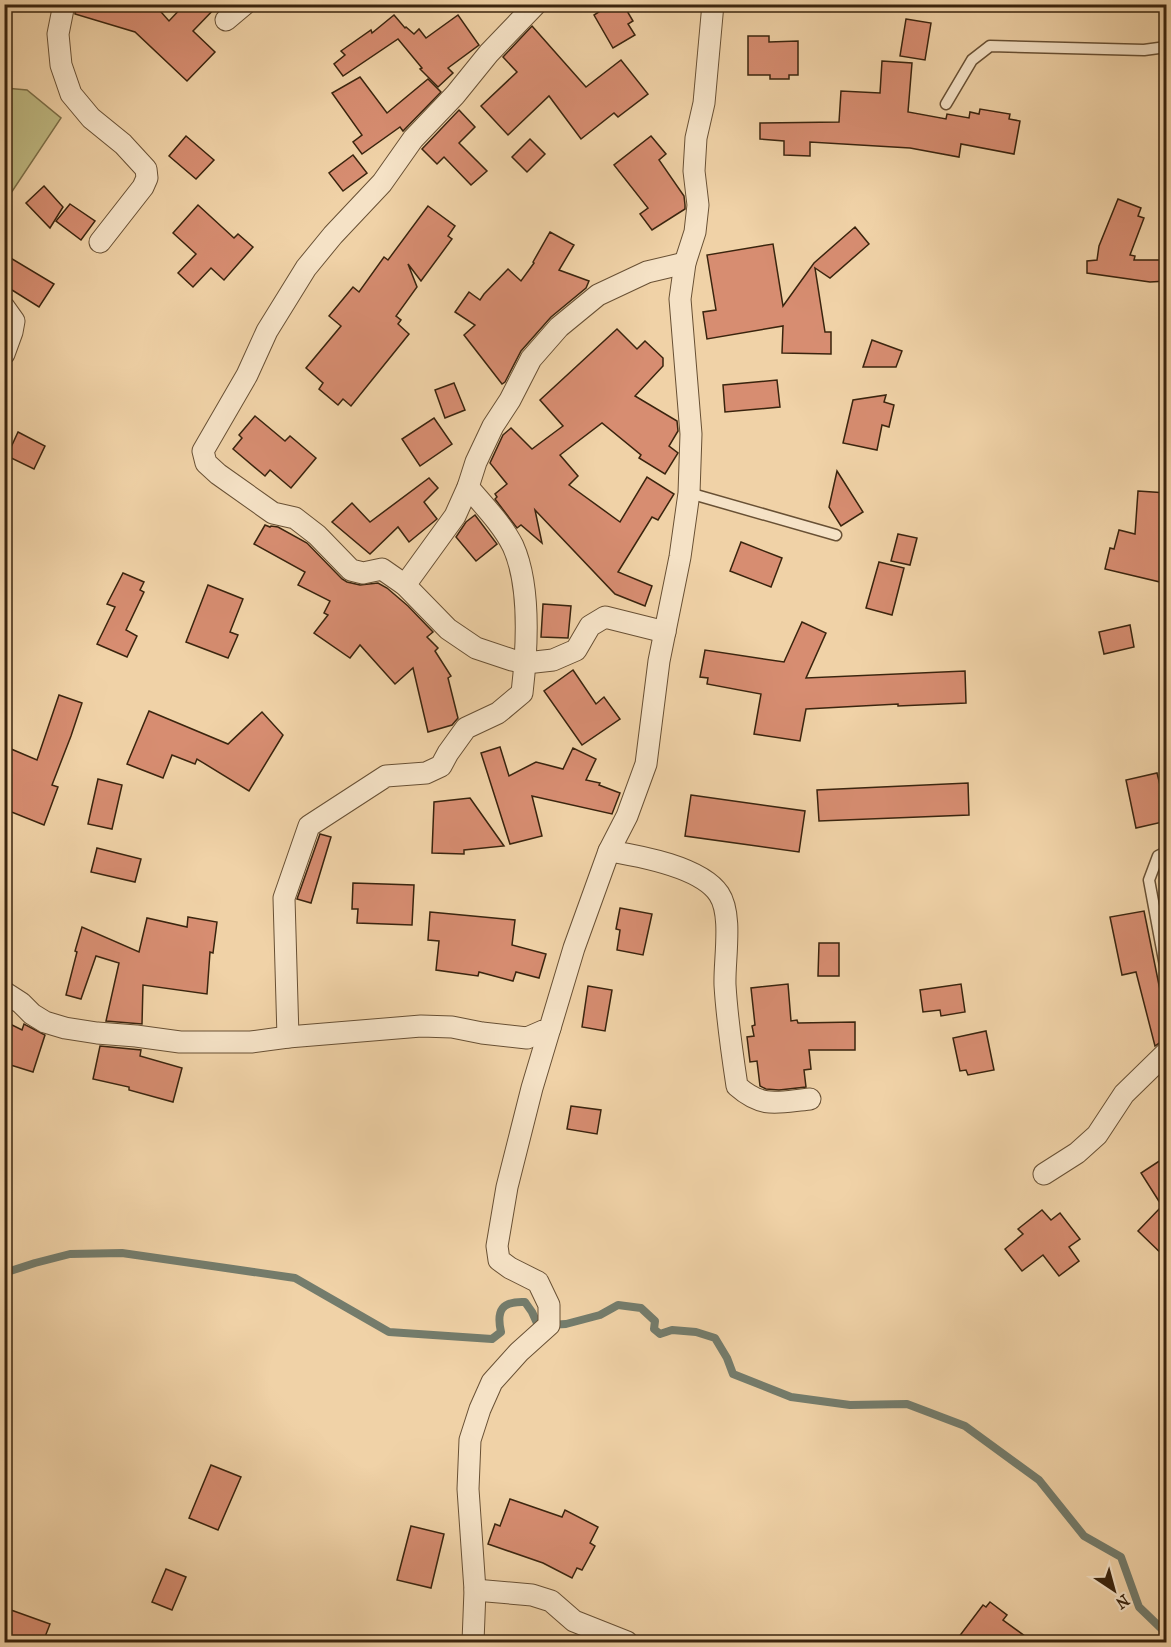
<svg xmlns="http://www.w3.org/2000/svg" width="1171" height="1647" font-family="'IM FELL French Canon',serif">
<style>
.green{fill:#bfba83;stroke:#7c6f48;stroke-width:1.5}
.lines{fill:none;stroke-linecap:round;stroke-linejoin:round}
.stream{stroke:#747c6c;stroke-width:8}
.building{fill:#d78d71;stroke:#3a240e;stroke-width:1.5}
.lane-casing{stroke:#685034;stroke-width:13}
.street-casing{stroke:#685034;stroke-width:23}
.lane{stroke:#f5e2c6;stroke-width:10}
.street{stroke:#f5e2c6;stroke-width:21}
</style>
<rect width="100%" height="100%" fill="#f0d2a7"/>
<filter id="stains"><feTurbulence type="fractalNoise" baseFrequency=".00333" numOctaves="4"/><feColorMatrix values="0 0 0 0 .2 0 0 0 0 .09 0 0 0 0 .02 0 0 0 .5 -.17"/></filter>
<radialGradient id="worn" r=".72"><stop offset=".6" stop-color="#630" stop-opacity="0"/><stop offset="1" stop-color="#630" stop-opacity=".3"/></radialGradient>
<polygon class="green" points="5,88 27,90 61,118 5,202"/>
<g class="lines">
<path class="stream" d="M4,1273L35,1263L70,1254L122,1253L295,1278L389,1332L492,1339L501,1332C496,1310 502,1301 525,1302L532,1312L537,1323L549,1325L566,1324L600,1315L618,1305L641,1308L655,1321L654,1329L660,1334L672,1330L696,1332L715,1338L727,1358L733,1374L791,1397L850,1405L907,1404L965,1426L1039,1480L1084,1536L1121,1557L1139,1607L1166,1633"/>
</g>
<g class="building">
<polygon points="76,4 154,4 169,21 185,4 219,4 193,31 215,52 187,81 135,32 75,14"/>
<polygon points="611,4 623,4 633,21 628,24 635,35 613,48 594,15"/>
<polygon points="394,15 405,28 406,27 414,34 419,29 426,38 458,15 479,45 448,68 453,73 438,87 420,69 422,68 398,39 343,76 334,64 345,55 341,51 371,30 372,33"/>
<polygon points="906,19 931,23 925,60 900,56"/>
<polygon points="532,26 586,87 621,60 648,94 618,117 614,113 581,139 549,96 508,135 481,106 517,72 503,57"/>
<polygon points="748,36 769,36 769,42 798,41 798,75 789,75 789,79 770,79 770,75 748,75"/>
<polygon points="882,61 912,63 908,112 946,119 947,114 969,118 970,112 979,114 980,109 1010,114 1009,119 1020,121 1014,154 961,144 959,157 910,148 810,142 810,156 784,155 784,141 760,139 760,123 839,122 841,91 880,93"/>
<polygon points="360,77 387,113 428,79 441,92 403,131 400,127 362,154 353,142 362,135 332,93"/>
<polygon points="459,110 475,127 459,143 487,171 471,185 444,157 437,164 422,149"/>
<polygon points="186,136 214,160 196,179 169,156"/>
<polygon points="651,136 666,154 659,160 684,196 685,205 685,209 652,230 640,214 648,208 614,165"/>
<polygon points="530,139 545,154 527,172 512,157"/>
<polygon points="353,155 367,173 343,191 329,173"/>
<polygon points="44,186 63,207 50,228 26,203"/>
<polygon points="1118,199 1141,208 1138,216 1144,218 1130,255 1135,256 1134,260 1167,260 1167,281 1150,282 1087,273 1087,261 1097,260 1099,246"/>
<polygon points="70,204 95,221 81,240 56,221"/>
<polygon points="198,205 234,238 238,234 253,247 224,280 211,268 193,287 178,273 196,254 173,233"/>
<polygon points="428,206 455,226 448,236 452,239 421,281 408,264 417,287 396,316 401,320 398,324 409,334 351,406 343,399 338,405 319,389 323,383 306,368 341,326 329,316 353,287 359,292 384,257 388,260"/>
<polygon points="855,227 869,244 830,278 815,268 825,332 831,332 831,354 782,353 783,326 707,339 703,312 716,310 707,255 773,244 783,306 814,263"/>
<polygon points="550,232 574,245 559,270 589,281 586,288 551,317 521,351 505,382 502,384 464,335 475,325 455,312 469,292 480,300 484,294 508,269 521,281 534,263 533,262"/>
<polygon points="4,254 54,284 39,307 4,285"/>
<polygon points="617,329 637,349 645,341 663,358 663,366 635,396 677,421 678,431 669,446 678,453 665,474 639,458 641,455 602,423 560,455 578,476 569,485 620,522 647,477 674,494 658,520 652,517 618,572 652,586 645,606 615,594 535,510 542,543 521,525 517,528 495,499 497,497 495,494 507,484 490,463 503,435 511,428 532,449 563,426 540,400"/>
<polygon points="872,340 902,351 896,367 863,367"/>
<polygon points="777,380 780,407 725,412 723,385"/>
<polygon points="454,383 465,410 445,418 435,390"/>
<polygon points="886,395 884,402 894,405 889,427 882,425 877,450 843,443 853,400"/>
<polygon points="255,416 285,441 290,436 316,458 291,488 270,470 265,476 233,449 242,438 239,435"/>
<polygon points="434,418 452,444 420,466 402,439"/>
<polygon points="18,432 45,446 34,469 7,456"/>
<polygon points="837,471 863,512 841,526 829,507"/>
<polygon points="429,478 438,488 424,502 437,519 409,542 398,527 370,554 332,522 352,503 370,522"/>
<polygon points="1138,491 1167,493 1167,569 1164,568 1160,582 1105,569 1110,548 1114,549 1119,530 1135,534"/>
<polygon points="475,515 497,544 476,561 456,537 466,522"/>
<polygon points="265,525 270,527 271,526 278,527 307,543 342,579 347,582 360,585 378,583 387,588 408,606 433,632 427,637 438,648 435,651 451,676 448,678 458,718 452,725 428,732 413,668 395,684 360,645 350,658 314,633 328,615 324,613 330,601 298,585 305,572 254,544"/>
<polygon points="898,534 917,538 910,565 891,561"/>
<polygon points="741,542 782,558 771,587 730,571"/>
<polygon points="879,562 904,568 892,615 866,608"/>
<polygon points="123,573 144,582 140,590 144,592 126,630 137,636 127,657 97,644 115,607 107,604"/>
<polygon points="208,585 243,599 230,632 238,635 228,658 186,642"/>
<polygon points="543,604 571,606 568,638 541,637"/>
<polygon points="802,622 826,633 806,678 965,671 966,703 898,706 898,704 806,709 800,741 754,734 761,694 707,684 708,678 700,677 705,650 784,662"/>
<polygon points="1130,625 1134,647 1104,654 1099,632"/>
<polygon points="573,670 596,704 604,697 620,719 582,745 544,691"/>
<polygon points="59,695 82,703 71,736 52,785 58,787 44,825 4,809 4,746 37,760"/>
<polygon points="149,711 228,744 262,712 283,735 249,791 197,759 195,764 172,755 163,778 127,764"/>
<polygon points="500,747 509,776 536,762 563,769 573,748 596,759 586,780 600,783 599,785 620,793 612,814 532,796 542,836 510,844 481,753"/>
<polygon points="1157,773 1161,789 1167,788 1167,821 1136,828 1126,780"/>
<polygon points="98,779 122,785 112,829 88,824"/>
<polygon points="968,783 969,815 819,821 817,790"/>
<polygon points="691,795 805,811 799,852 685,836"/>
<polygon points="470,798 504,846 464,850 464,854 432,853 434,802"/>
<polygon points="320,834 331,837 311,903 297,899"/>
<polygon points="97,848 141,859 135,882 91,872"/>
<polygon points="353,883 414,885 412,925 357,923 358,909 352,909"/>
<polygon points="620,908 652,914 643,955 617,950 620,930 616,929"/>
<polygon points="1144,911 1160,990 1163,989 1167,1020 1167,1041 1162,1041 1155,1046 1136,972 1122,975 1110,917"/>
<polygon points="430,912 515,920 512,945 546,954 539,978 516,972 513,981 479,972 478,976 436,970 439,941 428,940"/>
<polygon points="188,917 217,922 213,953 210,952 207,994 143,985 142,1024 106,1021 119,963 96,956 81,999 66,995 77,952 75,951 82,927 139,952 147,918 187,927"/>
<polygon points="819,943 839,943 839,976 818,976"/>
<polygon points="788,984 791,1021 797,1020 798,1023 855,1022 855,1050 809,1050 811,1069 804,1070 806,1087 779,1090 766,1089 760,1086 757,1061 750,1062 747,1037 754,1036 752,1026 755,1025 751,988"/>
<polygon points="961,984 965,1012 941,1016 940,1010 923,1012 920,990"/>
<polygon points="588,986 612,990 605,1031 582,1027"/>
<polygon points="4,1021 22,1030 24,1024 45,1035 33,1072 4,1063"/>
<polygon points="986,1031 994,1070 968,1075 966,1070 960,1071 953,1038"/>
<polygon points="100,1046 141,1050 140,1056 182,1068 173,1102 129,1090 129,1087 93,1079"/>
<polygon points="571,1106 601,1110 597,1134 567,1129"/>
<polygon points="1167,1156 1167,1259 1138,1231 1162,1206 1141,1173"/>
<polygon points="1042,1210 1051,1220 1060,1213 1080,1239 1069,1247 1079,1261 1059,1276 1043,1255 1022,1271 1005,1249 1023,1234 1018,1229"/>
<polygon points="211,1465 241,1477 218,1530 189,1518"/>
<polygon points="510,1499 562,1517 565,1510 598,1527 590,1543 595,1546 582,1570 577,1568 572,1578 543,1563 488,1544 495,1524 500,1526"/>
<polygon points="411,1526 444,1534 431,1588 397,1580"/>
<polygon points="166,1569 186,1577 172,1610 152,1602"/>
<polygon points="990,1602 1007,1615 1003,1620 1033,1642 955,1642 983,1605 986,1607"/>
<polygon points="11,1610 50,1624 43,1642 14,1642 4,1639 4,1627"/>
</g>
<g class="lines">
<g class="lane-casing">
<g id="lane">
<polyline points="946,104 972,60 990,46 1144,50 1166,47"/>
<polyline points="689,493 836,535"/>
<polyline points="1166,852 1158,856 1149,880 1166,971"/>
</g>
</g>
<g class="street-casing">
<g id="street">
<polyline points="64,4 58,34 61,65 71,94 91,118 123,144 146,169 147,178 143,187 100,242"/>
<polyline points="536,4 489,53 455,95 413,139 382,183 333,235 306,268 267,331 247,375 203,451 206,463 218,474 273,513 295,518 317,535 351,570 363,573 382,569 405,585 448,629 476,648 512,660 526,663 553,660 576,650 590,626 605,617 665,632"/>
<polyline points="226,20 245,4"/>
<polyline points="4,307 14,321 12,332 4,354"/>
<polyline points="405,585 455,516 468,487 476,462 493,426 510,400 531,359 559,327 598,295 647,272 685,263"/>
<path d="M609,851C640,856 701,867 719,894C733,915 724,960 725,985C727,1019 732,1053 737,1086C763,1109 778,1102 810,1099"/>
<polyline points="4,992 21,1003 32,1014 45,1022 65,1028 97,1033 136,1036 180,1042 251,1042 288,1037 421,1026 452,1027 482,1033 527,1038 550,1028 574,948 609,851 627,816 646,764 659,661 680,557 689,493 691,434 680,299 685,263 695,232 698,205 694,171 696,138 704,103 713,4"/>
<path d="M288,1037L284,898L309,826L386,776L426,773L441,766L448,753L466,728L498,713L522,693C527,650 531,586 513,546C502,524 484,506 468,487"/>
<polyline points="1044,1174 1077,1153 1097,1135 1124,1094 1166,1053"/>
<polyline points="475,1590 532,1595 551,1601 574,1621 627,1642"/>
<polyline points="473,1642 475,1590 468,1489 470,1440 480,1409 492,1382 519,1352 549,1325 549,1305 538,1282 510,1268 499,1260 497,1246 507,1187 532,1088 550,1028"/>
</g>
</g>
<use href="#lane" class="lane"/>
<use href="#street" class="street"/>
</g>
<rect width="1171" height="1647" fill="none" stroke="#f0d2a7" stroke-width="24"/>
<rect x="6" y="6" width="1159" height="1635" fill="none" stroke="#3a240e" stroke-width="3"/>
<rect x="12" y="12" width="1147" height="1623" fill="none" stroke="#3a240e" stroke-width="1.5"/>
<g transform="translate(1114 1590) rotate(144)" stroke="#f5e2c6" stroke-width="4.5" paint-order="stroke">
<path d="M0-4.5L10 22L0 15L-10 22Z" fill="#3a240e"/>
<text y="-9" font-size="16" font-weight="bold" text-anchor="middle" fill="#3a240e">N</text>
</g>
<rect width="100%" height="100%" filter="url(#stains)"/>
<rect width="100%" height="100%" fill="url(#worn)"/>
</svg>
